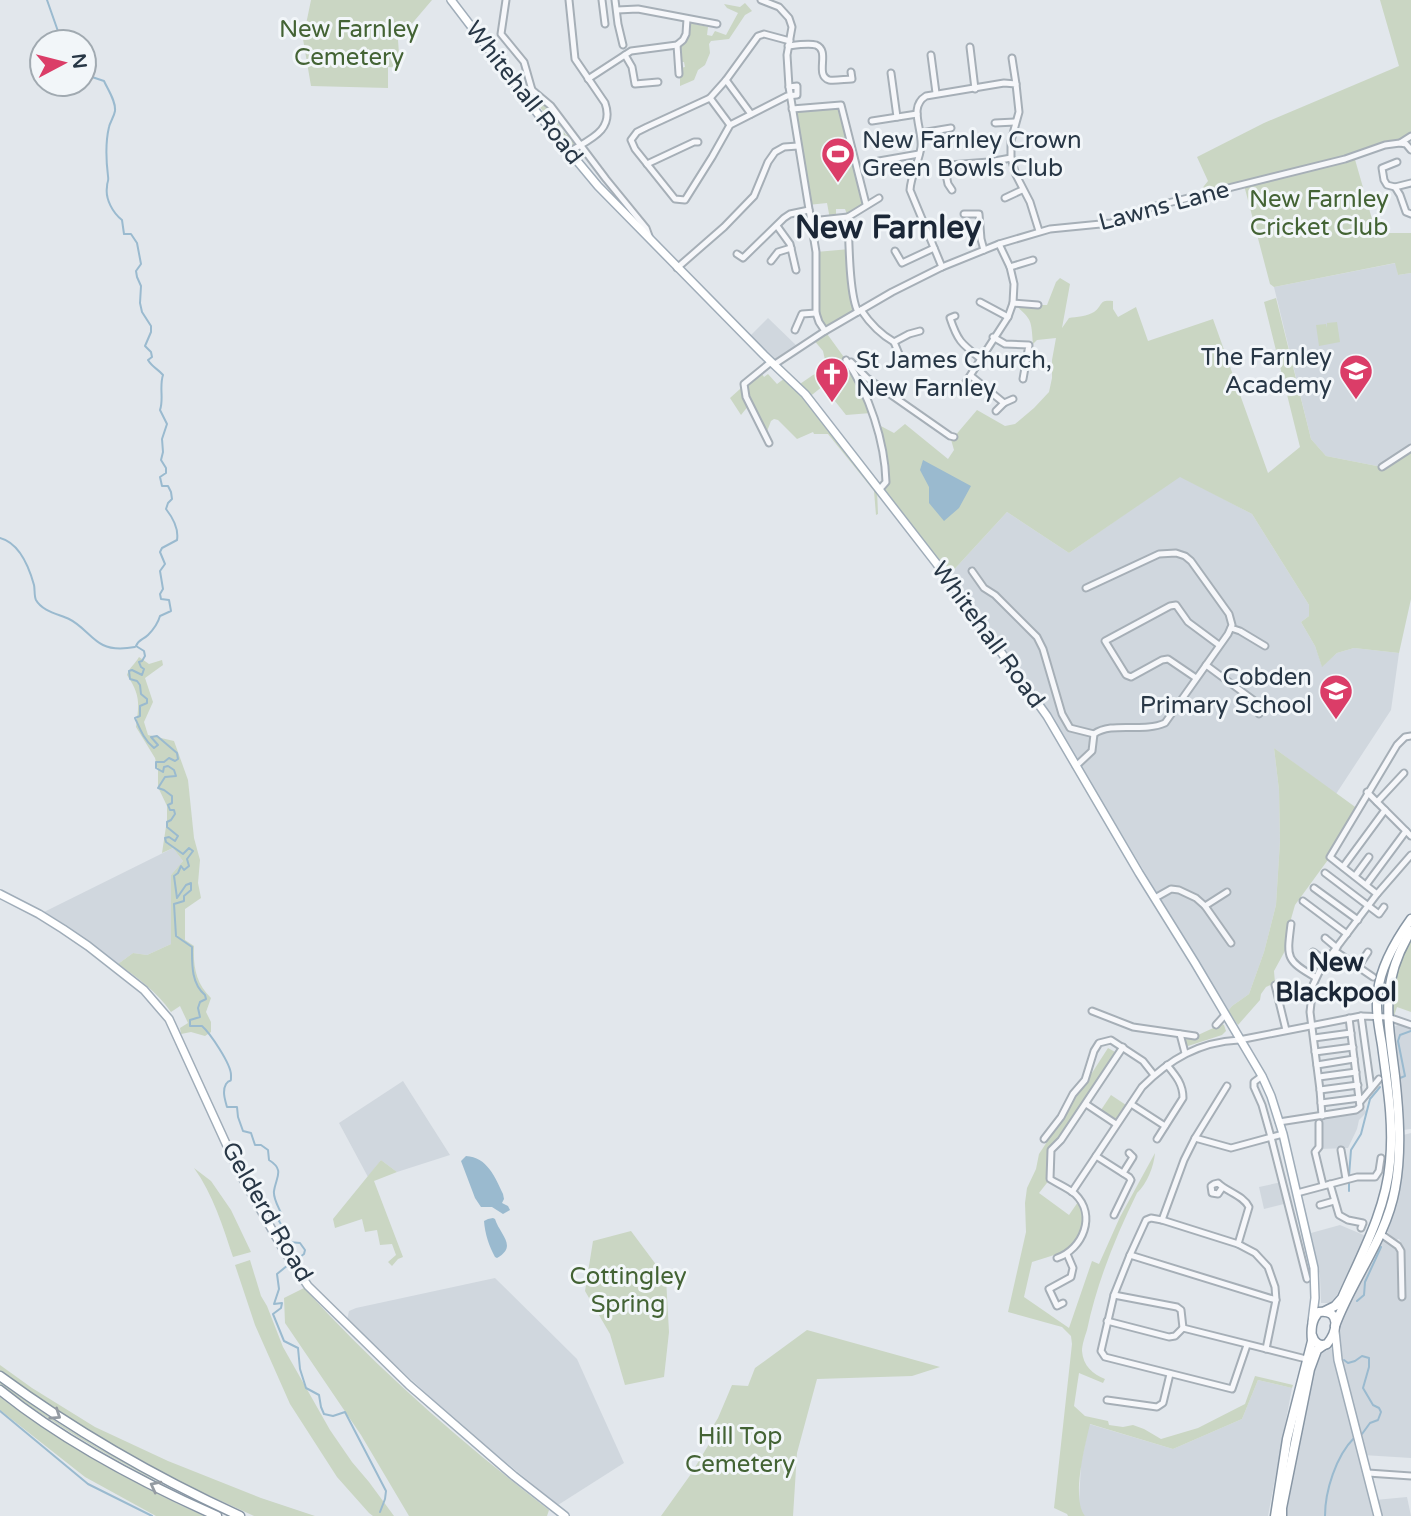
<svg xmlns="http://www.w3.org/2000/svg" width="1411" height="1516" font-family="'Varela Round',sans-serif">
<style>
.built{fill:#d0d7de}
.green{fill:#cad6c3}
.water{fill:#9abacf}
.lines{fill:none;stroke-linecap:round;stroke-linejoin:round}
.stream{stroke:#9abacf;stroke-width:2}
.minor-casing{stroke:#a6afb7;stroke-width:9}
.major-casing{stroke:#a0adb9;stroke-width:10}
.highway-casing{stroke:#8896a4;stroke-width:11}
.minor{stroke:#f6f7fa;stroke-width:5}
.major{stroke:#fff;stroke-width:7}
.highway{stroke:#fff;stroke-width:8}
.oneway{stroke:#949ba2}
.labels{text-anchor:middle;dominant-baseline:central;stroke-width:6;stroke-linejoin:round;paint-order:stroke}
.park-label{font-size:24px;fill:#436334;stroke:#f2f6f9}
.street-label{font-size:24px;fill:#283746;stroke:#f2f6f9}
.poi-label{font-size:24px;fill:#283746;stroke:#f2f6f9;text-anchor:start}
.neighbourhood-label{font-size:26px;font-weight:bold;fill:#1b2737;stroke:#f2f6f9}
.district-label{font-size:32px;font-weight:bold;fill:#1b2737;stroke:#f2f6f9}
</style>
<rect width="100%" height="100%" fill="#e2e7ec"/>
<g class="built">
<polygon points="1396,263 1398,275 1411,273 1411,448 1382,467 1326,456 1311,439 1274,287"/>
<polygon points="768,318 799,348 775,364 748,338"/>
<polygon points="1180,476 1252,514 1309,605 1309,616 1301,622 1315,646 1322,666 1337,653 1354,648 1399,653 1391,710 1336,794 1274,748 1279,790 1280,841 1276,905 1264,952 1249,994 1232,1006 1228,1011 1079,763 1017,666 950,574 1007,512 1069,553"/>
<polygon points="173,848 183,861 171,875 171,944 147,955 133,953 118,964 69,927 44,912"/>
<polygon points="1401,1023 1411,1027 1411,1129 1403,1130 1391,1032 1394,1027"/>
<polygon points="403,1081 450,1155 397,1172 381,1160 368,1177 339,1123"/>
<polygon points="1364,1109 1367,1112 1359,1120 1357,1129 1348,1148 1320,1149 1321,1118 1352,1115"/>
<polygon points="1411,1133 1411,1458 1363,1455 1375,1500 1407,1497 1411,1516 1282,1516 1310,1369 1325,1345 1334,1351 1335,1331 1381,1234 1401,1250 1405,1250 1399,1239 1396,1240 1388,1233 1386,1229 1402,1170 1403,1135"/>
<polygon points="1282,1182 1288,1203 1264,1209 1259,1187"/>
<polygon points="1340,1225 1366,1236 1333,1303 1321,1303 1320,1276 1311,1233"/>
<polygon points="495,1278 577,1359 624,1463 558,1505 458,1423 347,1320 349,1311 356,1308"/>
<polygon points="1258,1380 1292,1388 1268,1516 1085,1516 1082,1514 1079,1504 1081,1463 1089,1424 1173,1449 1242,1419"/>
</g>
<g class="green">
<polygon points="311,0 432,0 398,40 400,68 388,67 388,88 311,86 303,39"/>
<polygon points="1380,0 1411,0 1411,136 1354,156 1376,233 1411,233 1411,273 1398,275 1395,263 1274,287 1270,284 1244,185 1196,196 1208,181 1197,157 1264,123 1399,66"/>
<polygon points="745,3 752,11 745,15 729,39 711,41 709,44 710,53 705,65 698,70 694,80 680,86 680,68 685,67 684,62 680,62 679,47 686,43 691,23 708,27 707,35 712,36 715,31 726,35 738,13 727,8 724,4 740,7"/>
<polygon points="533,94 549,106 557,117 555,119 566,135 570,133 576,144 571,149 531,95"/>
<polygon points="841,105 866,204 848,217 845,209 836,209 836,218 830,219 827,203 808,205 792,109"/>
<polygon points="850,249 853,293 858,312 825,331 846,360 871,413 846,415 823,386 808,398 797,386 813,375 827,369 823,351 813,339 825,331 819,322 816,252"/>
<path d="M1060,278L1070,284L1062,328L1069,318C1076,317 1088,316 1094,312C1103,306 1098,299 1113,301V309L1118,317L1136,307L1148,341L1213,319L1268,473L1300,447L1264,302L1276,298L1311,439L1326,456L1382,467L1411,448V599L1399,653L1354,648L1337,653L1322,667L1315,646L1301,622L1309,616V605L1252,514L1180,477L1069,553L1007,512L950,574L882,486C892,473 879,439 875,423L894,433L905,424L948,459L954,450L950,436L954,437L977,410L1005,426L1015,424L1034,408L1049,392L1052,378V360L1056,338L1037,340L1033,344C1031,318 1032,320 1013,303L1022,305H1047L1056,282Z"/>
<polygon points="1337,322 1340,342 1319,346 1316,325 1326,324 1327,328 1327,323"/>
<polygon points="760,371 764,377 768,374 777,384 785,378 804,398 877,490 878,514 876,515 874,491 828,434 814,434 813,432 797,439 778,420 774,419 771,421 766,434 749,405 741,415 730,398"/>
<path d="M139,657L149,664L162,660L163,665L145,678L153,702L144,722L148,735L174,741L188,780L194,838L200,860L198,883L201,898L185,909V940L194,946C193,967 196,983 211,998L206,1012L211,1022V1032L205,1036L191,1032L181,1034L180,1028L188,1023L180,1006L171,1012C157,992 138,978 118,964L133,953L147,955L171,944V875L183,861L173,848L162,853L167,820V806L158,787V771L155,758L136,727C139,704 141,696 127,675C129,668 135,664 139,657Z"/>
<polygon points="1274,748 1358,809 1330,857 1295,905 1291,919 1286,949 1274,971 1275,983 1266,987 1261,994 1260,1000 1238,1025 1228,1011 1232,1006 1249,994 1264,952 1276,905 1280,841 1279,790"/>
<polygon points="1411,931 1411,1012 1397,1007 1393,1019 1388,994"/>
<polygon points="1222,1024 1224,1025 1226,1031 1222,1035 1188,1046 1186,1045 1184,1041 1187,1038 1197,1039 1198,1035"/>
<path d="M1108,1048L1115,1052L1051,1150L1050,1179L1039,1193L1069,1215L1078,1202C1095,1247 1065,1251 1032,1262L1024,1297L1069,1328L1092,1261L1099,1264L1120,1217L1155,1153C1154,1166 1147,1184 1137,1193C1116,1236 1097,1282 1087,1330C1085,1336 1082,1345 1082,1351C1083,1366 1093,1374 1105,1379L1103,1383L1079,1373L1074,1406L1085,1416L1108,1421L1109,1425L1123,1427L1133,1425L1144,1429L1161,1439L1198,1428L1245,1404L1255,1376L1293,1385L1292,1388L1258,1380L1242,1419L1173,1449L1090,1424C1085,1446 1071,1499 1085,1516H1068L1067,1514L1054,1508L1072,1344L1071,1336L1062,1327L1008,1312L1026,1232L1025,1203L1027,1188L1036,1169L1039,1154L1068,1110L1072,1099L1081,1085L1090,1076Z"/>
<polygon points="1111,1095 1129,1107 1116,1124 1099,1113"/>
<polygon points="381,1160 397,1172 374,1181 403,1257 398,1259 392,1266 388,1262 396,1255 392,1244 380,1245 377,1230 365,1232 362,1219 335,1228 333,1219"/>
<path d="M194,1168L211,1181L231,1210L251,1252L233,1257C223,1227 213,1194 194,1168Z"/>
<polygon points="631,1231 666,1278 669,1332 664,1377 625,1385 610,1334 585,1291 593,1241"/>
<polygon points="250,1260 261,1296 267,1306 283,1347 330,1430 352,1462 369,1482 394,1516 373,1516 369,1513 337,1477 290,1404 255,1325 235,1265"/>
<path d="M304,1288C378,1370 462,1443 549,1510L547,1516H409L361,1435L285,1323L284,1298Z"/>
<polygon points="807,1330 940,1367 912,1376 817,1379 797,1453 793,1516 661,1516 691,1474 712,1439 707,1436 718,1418 732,1385 748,1386 755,1368"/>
<polygon points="0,1365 32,1388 95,1427 168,1461 261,1498 315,1516 254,1516 173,1479 108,1444 28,1393 0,1372"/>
<path d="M0,1382C25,1400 50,1418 76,1434C126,1466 180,1491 234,1516H231C149,1480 71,1438 0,1384Z"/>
<path d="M0,1397C63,1445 132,1483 204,1516H156L85,1477L0,1410Z"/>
</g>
<g class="water">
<polygon points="923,460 971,486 959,508 944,521 929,503 929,487 920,470"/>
<path d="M466,1156C487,1157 495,1177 503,1194L504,1199L502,1203L508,1206L510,1210L503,1214L492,1207H481L475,1198L461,1161Z"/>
<path d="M493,1218L495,1219C500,1235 518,1246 497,1258L495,1257C489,1246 485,1234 484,1221L488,1219Z"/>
</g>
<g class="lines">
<g class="stream">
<polyline points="47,0 60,37 65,42"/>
<path d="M84,70L92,77L104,81C108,90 116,101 115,111C114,117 110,122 109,127C105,144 106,160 108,176C109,183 107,180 107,187C105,199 113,213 122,220L124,234H131L137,243L141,264L136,271L137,277L141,286L140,303L142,312L151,326V332L145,346L151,352L152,357L148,360C152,367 158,369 163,375C159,387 164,399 160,410L167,424L162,439L163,452L161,460L166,468V473L160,477L162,486H168L171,492L172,499L168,503L166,509C173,518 179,528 177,540L162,548L160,552L165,564L160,571L163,589L160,594L161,599L169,600L171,611L160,616C158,623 153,630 148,635C143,640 139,639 136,646L144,651L145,656L142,661L139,662L141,667L144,669L142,675L132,670L129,671L130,679L137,681L140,685L141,694L147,699V703L140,706V716L135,718C140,729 144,740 154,748L158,745L151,737L157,736L177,753L178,759L175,761L169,758L164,762H156V768L163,772L164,767L168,766L174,770L176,776L165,777L158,788L164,790L172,796V803L168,805L170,810H174L175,814L171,820L167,822V827L178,836L175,841L169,837L165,838L166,842L183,854L189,848L193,851L187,859L189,866L184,870L181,866L178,873L174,876L177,898L186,885L191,883V890L184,896V901L174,904L176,936L192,947C192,964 191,983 205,995L206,999L200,1002L198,1008L200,1017L190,1020V1026H202C210,1033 231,1064 231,1075C231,1085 231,1077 226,1084C222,1091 225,1100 227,1107H237L238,1117L243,1131L251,1133L255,1145H261L268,1150L269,1160C285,1170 276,1177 274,1191C273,1198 278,1206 281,1213L279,1221L289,1237V1242L300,1243L305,1250L304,1254L296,1260"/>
<path d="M0,538C19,543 29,567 34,585C35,589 34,596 36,600C42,611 58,614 69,619C82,625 92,640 103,645C113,650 124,649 135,647"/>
<polyline points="1400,1078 1405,1076 1398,1041 1400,1035 1411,1031"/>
<polyline points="1349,1176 1351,1150 1361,1134 1370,1099 1380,1087"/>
<polyline points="1349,1191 1349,1182"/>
<polyline points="288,1265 277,1274 279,1289 274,1304 282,1303 281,1308 273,1314 284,1341 298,1348 300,1369 306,1388 319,1395 321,1407 324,1414 333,1416 345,1412 386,1491 385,1499 380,1512"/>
<polyline points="1357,1301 1364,1295 1365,1282 1381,1247"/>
<polyline points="1344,1360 1348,1363 1355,1361 1362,1356 1369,1358 1369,1367 1363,1388 1373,1405 1379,1408 1381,1412 1378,1420 1370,1423 1362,1434"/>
<polyline points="0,1411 88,1484 152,1516"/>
<path d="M1325,1516C1325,1491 1336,1456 1354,1438"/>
</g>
<g class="minor-casing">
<g id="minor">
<polyline points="506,0 501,34 524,62 532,90 525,96"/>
<path d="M569,0L575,59L605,103C615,131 588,140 569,152"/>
<polyline points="602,0 605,24"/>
<polyline points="615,0 618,24 623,45"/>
<polyline points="761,0 779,7 789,18 792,27 787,55 789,87 816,252 816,313 819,322 825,331"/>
<polyline points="617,10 638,9 717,24"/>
<polyline points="677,45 679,74"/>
<path d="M788,46C796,45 809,43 816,45C831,51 814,75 829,80C835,81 846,79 852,79L851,72"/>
<polyline points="970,47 975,89"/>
<polyline points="625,55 632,67 635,84 658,82"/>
<polyline points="931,55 936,93"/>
<polyline points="1012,58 1016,84"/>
<polyline points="891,73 897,117"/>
<polyline points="588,79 631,51 677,45 683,40 686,34 687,19"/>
<polyline points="726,80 751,114"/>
<polyline points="789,87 797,86 797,95 787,96 730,125 712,157 685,200 675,199 635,149 631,140 637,132 647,127 710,98 726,80 758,36 764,34 790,41"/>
<polyline points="532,90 551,106 606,179 646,228 649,236"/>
<polyline points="710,98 730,125"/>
<polyline points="792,109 841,105 866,204"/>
<polyline points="872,121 917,114"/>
<polyline points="995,123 1015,122"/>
<polyline points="921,133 951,128"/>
<polyline points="1400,143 1406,144 1411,150"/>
<polyline points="879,161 919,154"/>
<polyline points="647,164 694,142 698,142"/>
<polyline points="1411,183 1395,187 1400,195 1406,212 1411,214"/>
<polyline points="1395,187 1387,185 1384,180 1382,168 1397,162"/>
<polyline points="952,190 948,184 945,170 949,165 989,162 1011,158"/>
<polyline points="1005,198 1022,190"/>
<polyline points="964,214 979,214 981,239 984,250"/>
<polyline points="811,221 848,217"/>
<polyline points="777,226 790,244 796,270"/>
<polyline points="895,251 902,263 934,248"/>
<polyline points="737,254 743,258 784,218 790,214 809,210"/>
<polyline points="771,261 778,252 791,248"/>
<path d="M942,267L910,190C911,175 919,162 921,147C923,129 908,107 926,96L1004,83L1016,84L1019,112L1011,141V158L1016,175L1030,202L1039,231"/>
<polyline points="1010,267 1033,260"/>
<polyline points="677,268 724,227 754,196 768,162 775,152 784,147 798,146"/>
<polyline points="980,302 1008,317"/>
<polyline points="1013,303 1038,305"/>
<path d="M861,310C871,325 880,334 894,342L909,334L920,331"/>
<path d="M858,312C849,294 849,240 848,217L879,198"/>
<path d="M955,316L950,318C958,342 962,344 981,359"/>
<polyline points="795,330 802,314 816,313"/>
<polyline points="993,337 1005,344 1029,345 1023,379"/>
<polyline points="894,342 899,354 905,362 909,363"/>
<path d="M846,360C869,393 885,442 886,482L879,490"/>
<polyline points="775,364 825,331 892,292 942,267 999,244 1050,229 1111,223 1152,207 1345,159 1385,145 1400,143 1411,136"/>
<polyline points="849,364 851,362 867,378 950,436 954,437"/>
<polyline points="971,376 1004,403 1013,399"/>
<polyline points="966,382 1008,317 1013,303 1014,284 1010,267 999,244"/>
<polyline points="996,411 1004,403"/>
<polyline points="769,443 746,397 744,384 771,362"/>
<polyline points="1382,467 1411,448"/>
<polyline points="972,571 984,588 995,595 1037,637 1043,649 1062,714 1070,728 1094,734"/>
<polyline points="1231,628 1240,631 1265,646"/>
<polyline points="1206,665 1256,702 1259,714"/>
<polyline points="1196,678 1168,659 1162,660 1131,677 1126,675 1105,641 1170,606 1176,605 1188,622 1219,645"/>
<path d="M1076,766L1092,751L1094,734C1112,721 1143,733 1165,723L1228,634L1232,625L1229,614L1191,561L1185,556L1176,553L1159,554L1086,588"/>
<polyline points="1367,792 1411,836"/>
<polyline points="1377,802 1404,773"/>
<polyline points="1343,867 1385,810"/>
<polyline points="1325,873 1379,914 1384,907"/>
<polyline points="1355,876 1369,857"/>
<polyline points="1366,885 1406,831"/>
<polyline points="1314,888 1358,920"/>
<polyline points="1377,894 1330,857 1397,745 1405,737 1411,736"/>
<polyline points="1155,898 1171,889 1179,890 1196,898 1205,906 1231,943"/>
<polyline points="1303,901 1347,934"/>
<polyline points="1205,906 1227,892"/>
<path d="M1291,924C1287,957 1285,960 1315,977"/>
<polyline points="1325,938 1337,948"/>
<polyline points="1335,951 1373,977"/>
<polyline points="1313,952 1326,961"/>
<polyline points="1358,967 1368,952"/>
<polyline points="1275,985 1286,1030"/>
<polyline points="1092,1011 1133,1027 1195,1036"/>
<polyline points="1361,1016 1371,1088"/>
<polyline points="1216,1025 1225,1015"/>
<polyline points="1180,1034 1185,1053"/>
<polyline points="1314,1038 1351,1033"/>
<polyline points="1315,1052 1353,1047"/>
<polyline points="1317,1065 1354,1059"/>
<polyline points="1262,1076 1254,1082 1254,1087 1262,1105 1271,1137 1307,1279"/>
<polyline points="1319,1077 1356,1072"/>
<polyline points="1320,1090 1358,1085"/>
<polyline points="1360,1102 1379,1079"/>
<polyline points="1321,1103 1360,1098"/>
<polyline points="1086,1104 1116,1124"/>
<polyline points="1131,1104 1165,1126"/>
<polyline points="1322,1116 1320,1090 1310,1012 1313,985 1321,968 1377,894 1411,855"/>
<polyline points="1279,1122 1356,1110 1360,1107 1349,1018"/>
<polyline points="1319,1123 1319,1147 1315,1152 1323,1185"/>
<polyline points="1195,1138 1231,1148 1283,1134"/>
<polyline points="1044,1139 1061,1117 1073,1094 1085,1080 1094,1051 1099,1043 1111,1040 1143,1061 1154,1075"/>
<path d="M1157,1139L1183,1098C1183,1084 1176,1076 1167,1065"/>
<polyline points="1341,1150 1346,1179"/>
<polyline points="1096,1156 1129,1177 1131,1180 1114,1215"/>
<polyline points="1123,1173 1133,1157 1129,1153"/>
<polyline points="1330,1184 1339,1215 1348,1220 1363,1223 1361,1228"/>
<path d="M1222,1188L1218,1194L1212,1193L1211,1186L1214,1184L1218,1183C1227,1192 1243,1195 1249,1207L1238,1244"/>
<path d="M1072,1192L1142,1087C1170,1059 1199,1042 1239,1040L1361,1016L1388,1017L1411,1025"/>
<polyline points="1297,1193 1357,1177 1375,1177 1379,1171 1381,1158"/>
<polyline points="1320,1205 1334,1201"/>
<polyline points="1162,1220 1184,1160 1195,1138 1227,1086"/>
<polyline points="1381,1234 1398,1246 1401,1251 1402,1297"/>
<polyline points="1130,1255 1276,1300"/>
<path d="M1057,1258C1083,1249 1097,1215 1075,1194C1068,1188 1058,1184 1050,1179L1051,1150L1061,1140L1123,1047"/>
<polyline points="1114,1295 1177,1307 1181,1310 1183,1328"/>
<polyline points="1063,1303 1057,1306 1049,1289 1071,1277 1073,1268 1067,1254"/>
<polyline points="1107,1321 1169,1337 1175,1336 1183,1328"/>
<polyline points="1183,1328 1306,1359"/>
<polyline points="1247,1345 1232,1389 1105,1357 1101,1351 1114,1295 1130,1255 1146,1220 1151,1218 1162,1220 1238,1244 1255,1253 1268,1267 1275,1287 1276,1300 1266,1349"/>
<polyline points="1107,1400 1157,1407 1163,1403 1170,1374"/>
<polyline points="1368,1473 1411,1476"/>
</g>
</g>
<g class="major-casing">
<g id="major">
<polyline points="451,0 538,114 598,186 764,355 805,394 947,577 1047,716 1139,873 1195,963 1262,1076 1271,1096 1283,1134 1314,1268 1315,1298 1312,1322"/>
<polyline points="0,894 39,914 63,929 88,946 144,990 169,1019 239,1172 283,1249 308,1286 409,1385 514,1476 565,1516"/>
<polyline points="1335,1331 1338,1360 1378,1516"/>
</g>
</g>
<g class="highway-casing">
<g id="highway">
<path d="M1325,1311L1335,1306L1342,1298C1361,1255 1386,1210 1390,1162C1394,1122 1387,1084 1382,1045C1379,1027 1375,1009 1378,991C1381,965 1396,940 1411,919"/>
<path d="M1335,1326C1352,1279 1386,1239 1395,1189C1402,1152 1399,1113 1395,1076C1388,1019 1379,983 1411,931"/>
<path d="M0,1376C75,1431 155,1477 240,1516"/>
<path d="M0,1390C63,1441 143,1483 217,1516"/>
<path d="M1275,1516L1287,1439L1312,1341C1311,1330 1311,1320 1319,1312C1342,1309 1337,1332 1327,1344C1319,1347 1314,1342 1312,1335"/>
<polyline points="1282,1516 1282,1508 1310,1369 1317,1350 1324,1345"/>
</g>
</g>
<use href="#minor" class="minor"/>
<use href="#major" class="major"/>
<use href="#highway" class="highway"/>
</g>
<defs><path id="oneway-chevron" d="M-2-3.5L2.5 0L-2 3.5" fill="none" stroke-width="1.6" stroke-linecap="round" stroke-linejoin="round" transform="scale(1.75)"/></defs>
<g class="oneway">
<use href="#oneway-chevron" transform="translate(56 1415) rotate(34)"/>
<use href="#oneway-chevron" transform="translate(155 1486) rotate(-153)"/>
</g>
<defs>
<g id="stadium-pin" transform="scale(1.75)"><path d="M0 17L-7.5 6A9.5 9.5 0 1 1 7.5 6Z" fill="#db3d68" stroke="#f2f6f9"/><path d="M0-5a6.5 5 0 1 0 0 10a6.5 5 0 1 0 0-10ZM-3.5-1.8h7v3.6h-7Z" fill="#fff"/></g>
<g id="school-pin" transform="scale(1.75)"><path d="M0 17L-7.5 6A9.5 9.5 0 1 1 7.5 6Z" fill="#db3d68" stroke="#f2f6f9"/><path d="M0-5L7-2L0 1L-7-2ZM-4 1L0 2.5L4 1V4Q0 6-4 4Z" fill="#fff"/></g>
<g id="church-pin" transform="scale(1.75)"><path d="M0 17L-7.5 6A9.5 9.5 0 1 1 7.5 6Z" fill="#db3d68" stroke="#f2f6f9"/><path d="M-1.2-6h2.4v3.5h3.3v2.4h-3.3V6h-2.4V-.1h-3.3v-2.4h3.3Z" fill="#fff"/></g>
</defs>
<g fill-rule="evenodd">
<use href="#stadium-pin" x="838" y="154"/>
<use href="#school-pin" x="1356" y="371"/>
<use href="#church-pin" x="832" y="374"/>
<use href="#school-pin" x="1336" y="691"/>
</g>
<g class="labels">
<g class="park-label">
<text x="349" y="29">New Farnley<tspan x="349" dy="28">Cemetery</tspan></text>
<text x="1319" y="199">New Farnley<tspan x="1319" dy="28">Cricket Club</tspan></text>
<text x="628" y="1276">Cottingley<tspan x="628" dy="28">Spring</tspan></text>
<text x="740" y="1436">Hill Top<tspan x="740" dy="28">Cemetery</tspan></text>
</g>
<g class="street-label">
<text transform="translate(524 93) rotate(52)">Whitehall Road</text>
<text transform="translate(1164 206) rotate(-15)">Lawns Lane</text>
<text transform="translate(988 635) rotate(54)">Whitehall Road</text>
<text transform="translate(267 1212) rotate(60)">Gelderd Road</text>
</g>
<g class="poi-label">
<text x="862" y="140">New Farnley Crown<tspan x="862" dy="28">Green Bowls Club</tspan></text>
<text x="1332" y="357" text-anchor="end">The Farnley<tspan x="1332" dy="28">Academy</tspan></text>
<text x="856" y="360">St James Church,<tspan x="856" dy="28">New Farnley</tspan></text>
<text x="1312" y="677" text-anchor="end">Cobden<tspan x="1312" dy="28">Primary School</tspan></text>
</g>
<g class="neighbourhood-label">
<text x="1336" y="962">New<tspan x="1336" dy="30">Blackpool</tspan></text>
</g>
<g class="district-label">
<text x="888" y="228">New Farnley</text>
</g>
</g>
<g transform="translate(63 63) rotate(83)"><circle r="33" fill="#f2f6f9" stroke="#a1aab1" stroke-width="2"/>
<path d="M0-5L12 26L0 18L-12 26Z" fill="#db3d68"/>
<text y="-10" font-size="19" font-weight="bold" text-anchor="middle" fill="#283746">N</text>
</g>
</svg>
